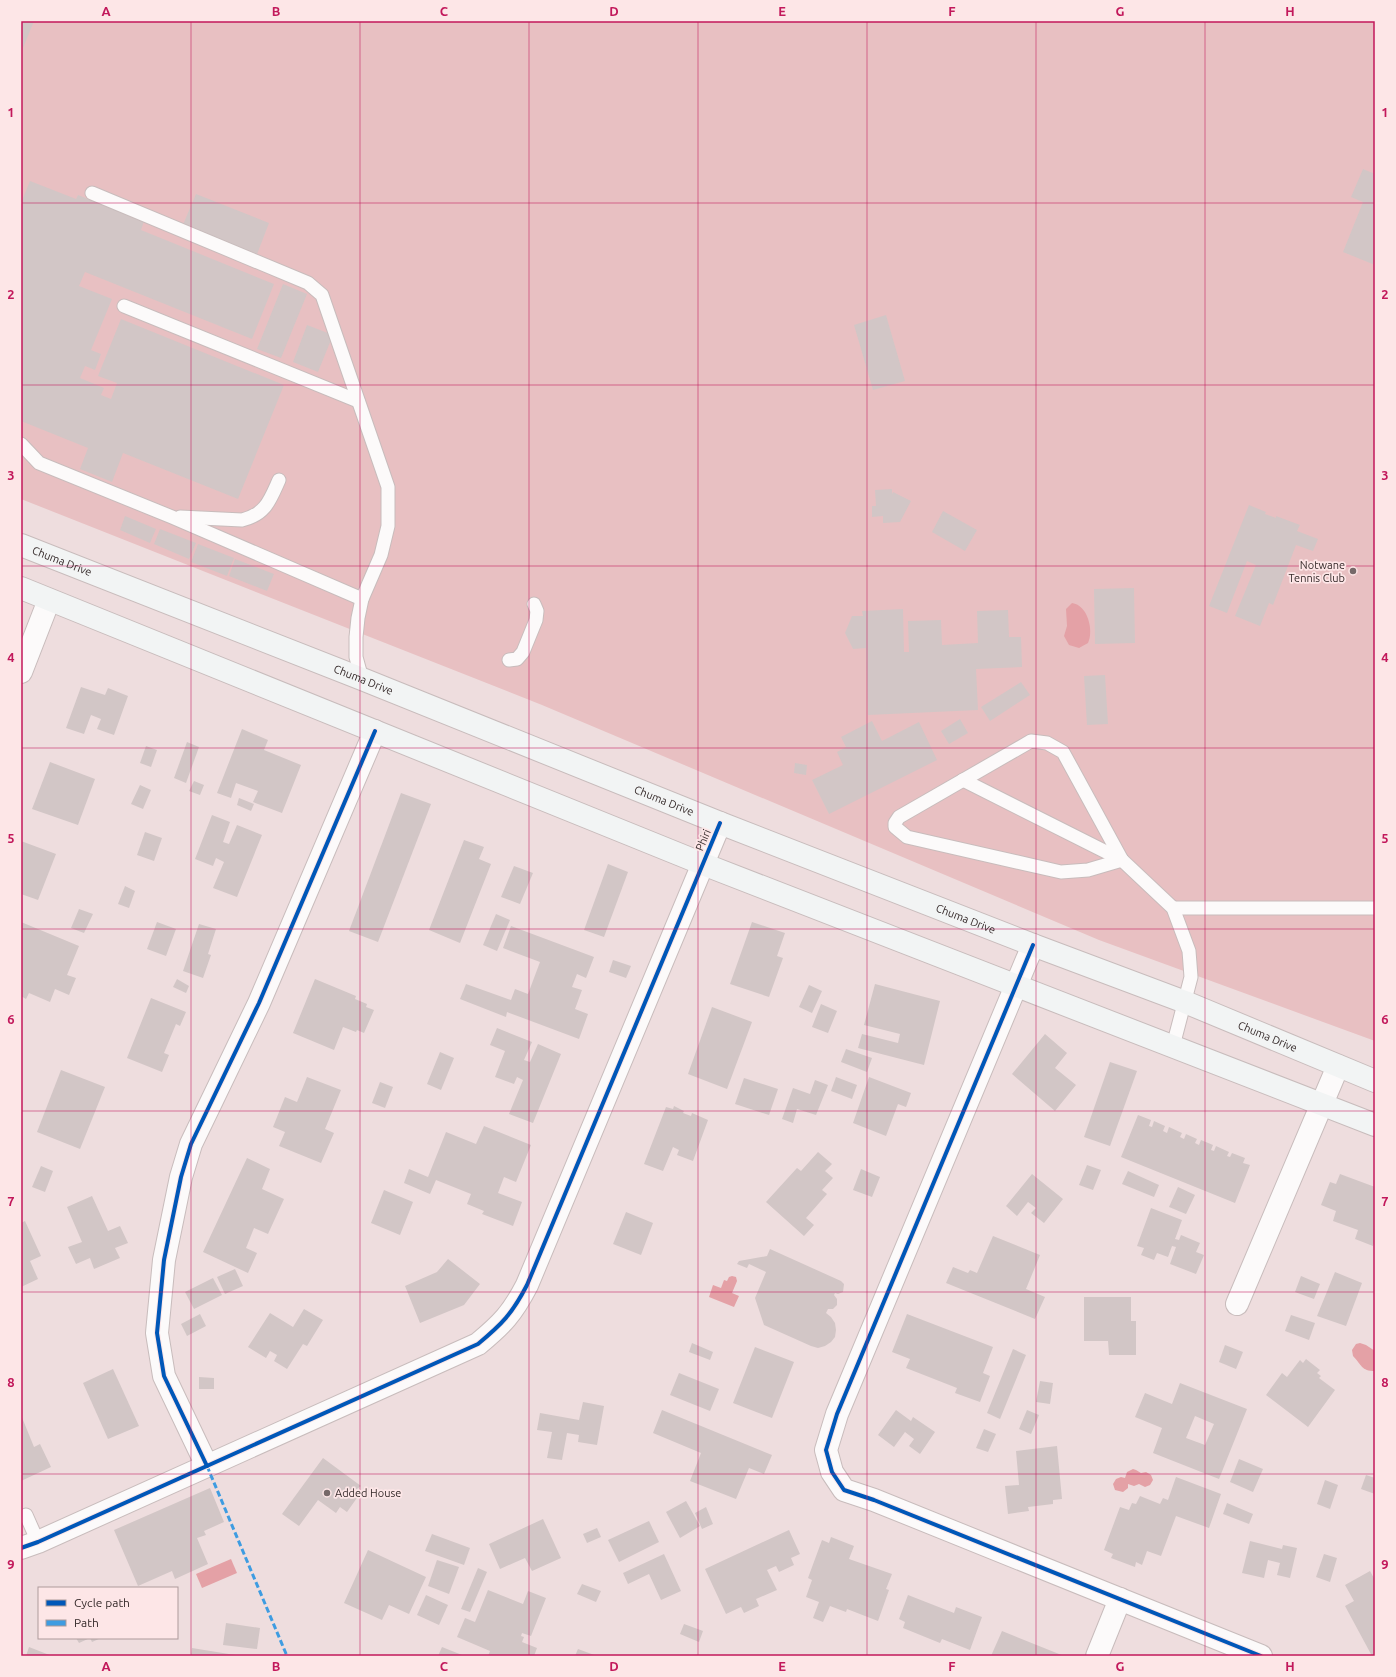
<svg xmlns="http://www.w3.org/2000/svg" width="1396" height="1677" font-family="Ubuntu,sans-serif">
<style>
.green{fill:#e8c0c2}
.water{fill:#e4a1a6}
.building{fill:#d2c6c6;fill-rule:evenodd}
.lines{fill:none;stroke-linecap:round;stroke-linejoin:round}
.lane-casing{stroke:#c8bcbc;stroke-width:15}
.street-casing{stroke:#c8bcbc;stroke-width:24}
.secondary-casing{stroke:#c8bcbc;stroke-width:24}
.lane{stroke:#fcfafa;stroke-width:13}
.street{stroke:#fcfafa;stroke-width:22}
.secondary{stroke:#f2f4f4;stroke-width:22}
.quiet{stroke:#3e9ce1;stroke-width:3;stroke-dasharray:6 3;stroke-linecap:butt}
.cycleway-casing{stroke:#fde6e7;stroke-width:6}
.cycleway{stroke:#0057b8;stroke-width:4}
.grid{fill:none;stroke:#c2185b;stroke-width:1;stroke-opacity:0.55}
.poi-dot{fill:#766969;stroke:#fde6e7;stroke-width:1.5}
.labels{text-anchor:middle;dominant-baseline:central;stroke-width:3.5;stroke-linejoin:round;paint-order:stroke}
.street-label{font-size:11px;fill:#352a2a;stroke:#fde6e7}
.poi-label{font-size:11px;fill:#352a2a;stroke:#fde6e7;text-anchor:end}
.neatline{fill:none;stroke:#c2185b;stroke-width:1.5}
.grid-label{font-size:13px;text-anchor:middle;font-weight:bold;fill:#c2185b}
</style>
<rect width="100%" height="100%" fill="#eeddde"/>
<polygon class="green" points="21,21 1375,21 1375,1041 1099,940 542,705 21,499"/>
<g class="water">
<path d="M1072,603C1088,605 1094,631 1088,643L1079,648L1069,645L1064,636L1067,626L1066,609Z"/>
<polygon points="732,1276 736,1277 737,1281 732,1293 739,1296 734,1307 709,1297 713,1285 721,1288 724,1280 727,1281 729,1277"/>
<path d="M1360,1343L1366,1345L1375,1351V1371C1361,1371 1362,1365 1353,1356L1352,1350L1356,1344Z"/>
<polygon points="1133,1469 1136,1470 1141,1473 1146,1472 1151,1475 1153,1480 1150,1485 1145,1487 1139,1484 1134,1486 1128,1484 1128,1488 1123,1492 1115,1490 1113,1484 1116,1479 1121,1477 1125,1478 1127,1472"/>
<polygon points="231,1559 237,1573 202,1588 196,1574"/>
</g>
<g class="building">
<polygon points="21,21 34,21 21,53"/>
<polygon points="1363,169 1375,174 1375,265 1343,252 1363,202 1351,197"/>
<polygon points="30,181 76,199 78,195 144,221 141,230 274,284 252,339 85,272 79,286 112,299 91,350 101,354 95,370 85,366 80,378 104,388 101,395 111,399 117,383 98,376 121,319 284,385 238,499 123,453 112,482 80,469 88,448 21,421 21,203"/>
<polygon points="196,194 269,223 256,257 182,227"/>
<polygon points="283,284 307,294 281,358 257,349"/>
<polygon points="886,315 905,381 873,390 854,325"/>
<polygon points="307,325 333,335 318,372 293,362"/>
<polygon points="892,489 892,494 893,492 911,501 900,522 883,523 883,516 872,517 872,506 876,506 875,490"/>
<polygon points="1249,505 1266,512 1265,514 1276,518 1276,516 1300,525 1297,531 1318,539 1313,551 1296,545 1273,605 1269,603 1260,626 1235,616 1256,565 1247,561 1227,613 1209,606"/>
<polygon points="943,511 977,530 965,551 932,532"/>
<polygon points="125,516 156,529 150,543 120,530"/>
<polygon points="160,529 196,543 189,559 154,544"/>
<polygon points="198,544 234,558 227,576 191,562"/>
<polygon points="235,559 274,574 267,591 229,576"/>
<polygon points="1134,588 1135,643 1095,644 1094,589"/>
<polygon points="903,609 904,652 909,652 908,621 941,620 942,645 978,643 977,611 1008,610 1009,637 1021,637 1022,667 976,669 978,710 868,715 866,648 853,649 845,633 852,616 863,616 862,611"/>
<polygon points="1105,675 1108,724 1087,725 1084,676"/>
<polygon points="1021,682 1030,695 990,721 981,707"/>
<polygon points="81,687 105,695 108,688 128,696 114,735 97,729 101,719 91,715 84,734 66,728"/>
<polygon points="960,719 968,733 949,744 941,731"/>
<polygon points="872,721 882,741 919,722 937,760 829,814 812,780 843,765 837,752 846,747 841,737"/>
<polygon points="242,729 268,740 264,750 301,765 282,813 253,802 258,791 236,783 231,798 217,793"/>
<polygon points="187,742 199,747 186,783 174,778"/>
<polygon points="146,746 157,750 151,767 140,763"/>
<polygon points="50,762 95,779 78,825 32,809"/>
<polygon points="795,763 807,765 806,775 794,773"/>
<polygon points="194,781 204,785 200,795 189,791"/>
<polygon points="140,785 151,790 143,809 131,804"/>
<polygon points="401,793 431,804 378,942 349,931"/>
<polygon points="239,798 254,804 251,811 237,805"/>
<polygon points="212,815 230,822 223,842 229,844 237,825 262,835 237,897 213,888 224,862 216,858 213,866 195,859"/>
<polygon points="145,832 162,838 154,861 137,855"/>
<polygon points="464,840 484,847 479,859 491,864 460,943 429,930"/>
<polygon points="21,841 56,854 38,900 21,894"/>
<polygon points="608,864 628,872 604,937 584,930"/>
<polygon points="514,866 533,873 520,904 501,897"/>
<polygon points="125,886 135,891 129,908 118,904"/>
<polygon points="79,909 93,914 84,933 71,928"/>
<polygon points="496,914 510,920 497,951 483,945"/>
<polygon points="21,922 79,946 67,975 76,978 69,995 55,989 50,1002 29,993 26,999 21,996"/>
<polygon points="157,922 176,929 166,956 147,949"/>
<polygon points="752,922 785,933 777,956 783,958 769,997 730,984"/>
<polygon points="199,924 216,929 208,954 211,955 203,978 183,971"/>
<polygon points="511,926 594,957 586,978 577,974 572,987 582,990 575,1009 588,1014 579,1039 507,1012 506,1017 460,999 466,984 511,1000 515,989 528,994 540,962 503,948"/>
<polygon points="613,960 631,966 626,978 609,972"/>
<polygon points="177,979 189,986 186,993 173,987"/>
<polygon points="315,979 356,996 355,999 367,1004 366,1007 374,1010 364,1033 357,1030 356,1032 343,1027 334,1050 293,1033"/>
<polygon points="875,984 940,1001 924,1065 858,1048 862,1034 898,1043 900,1034 864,1025"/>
<polygon points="809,985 822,991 812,1013 799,1007"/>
<polygon points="151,998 186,1012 180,1026 176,1024 164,1053 169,1055 162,1072 127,1058"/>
<polygon points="821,1004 837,1011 828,1033 812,1027"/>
<polygon points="712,1007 752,1022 727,1089 688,1074"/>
<polygon points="497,1028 532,1042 524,1060 530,1062 538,1044 561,1054 533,1123 509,1114 523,1080 517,1077 514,1084 495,1077 505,1051 490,1045"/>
<polygon points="1045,1034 1067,1053 1055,1068 1076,1085 1055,1111 1012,1074"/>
<polygon points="846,1049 872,1058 867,1072 841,1062"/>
<polygon points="440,1052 454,1058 441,1090 427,1084"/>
<polygon points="1110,1062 1137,1071 1110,1146 1084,1137"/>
<polygon points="61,1070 105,1087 80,1149 37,1132"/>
<polygon points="307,1077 341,1090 325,1129 334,1133 321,1163 279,1146 285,1132 273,1127 285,1097 297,1102"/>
<polygon points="836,1077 857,1085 852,1099 831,1091"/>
<polygon points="869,1077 911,1093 906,1107 898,1104 886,1136 853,1123"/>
<polygon points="744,1078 778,1089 769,1115 735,1104"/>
<polygon points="815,1080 828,1085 816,1115 797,1109 793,1123 782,1119 793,1088 810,1094"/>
<polygon points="380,1082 393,1087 385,1108 372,1103"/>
<polygon points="674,1106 684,1111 683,1113 691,1116 692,1113 708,1120 693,1161 677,1155 679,1150 673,1147 663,1171 644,1164 666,1107 673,1109"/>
<polygon points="1138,1115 1151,1120 1149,1126 1152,1127 1154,1121 1165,1126 1163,1131 1167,1133 1169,1127 1182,1133 1180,1137 1184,1139 1186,1134 1197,1139 1195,1143 1199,1145 1201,1140 1213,1145 1211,1150 1214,1151 1216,1146 1229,1152 1227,1156 1230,1157 1232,1153 1245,1158 1243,1163 1250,1165 1235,1203 1121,1157"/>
<polygon points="484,1126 531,1145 516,1182 504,1177 498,1193 522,1202 513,1226 482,1214 484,1211 467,1204 471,1194 436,1180 430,1194 404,1183 409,1169 428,1177 446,1132 476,1144"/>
<polygon points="818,1152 832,1164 825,1171 833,1178 822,1190 827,1194 806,1218 814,1225 804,1236 766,1202 797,1168 801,1171"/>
<polygon points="247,1158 270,1169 262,1189 284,1199 268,1234 254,1228 246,1248 257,1253 248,1273 203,1252"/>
<polygon points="1087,1165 1101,1170 1093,1190 1079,1185"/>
<polygon points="41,1166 53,1171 45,1192 32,1187"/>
<polygon points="861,1169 880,1177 872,1197 853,1190"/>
<polygon points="1128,1171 1159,1185 1154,1197 1122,1184"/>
<polygon points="1032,1174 1063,1199 1044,1223 1031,1213 1036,1208 1028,1202 1017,1216 1006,1206"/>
<polygon points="1340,1174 1375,1187 1375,1240 1373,1246 1355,1239 1358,1230 1333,1221 1336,1211 1321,1205 1330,1182 1336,1184"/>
<polygon points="1178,1187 1195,1195 1186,1214 1169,1207"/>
<polygon points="384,1190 413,1202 400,1235 371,1223"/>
<polygon points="92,1196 108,1231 120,1226 128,1243 115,1248 120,1258 94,1269 90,1258 76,1264 68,1247 82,1242 67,1207"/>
<polygon points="1151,1208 1182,1220 1175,1239 1179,1240 1181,1235 1200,1243 1196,1252 1204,1255 1196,1274 1170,1264 1176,1247 1172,1246 1168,1257 1157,1253 1154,1260 1141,1255 1144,1248 1137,1246"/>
<polygon points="626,1212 653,1223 641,1255 613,1244"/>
<polygon points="25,1221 41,1256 30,1261 38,1279 21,1287 21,1223"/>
<polygon points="993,1236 1040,1255 1026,1289 1045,1297 1035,1319 946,1283 953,1267 968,1273 970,1270 977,1273"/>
<polygon points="770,1249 841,1281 844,1284 843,1292 838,1294 835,1293 834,1295 837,1299 837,1305 833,1309 828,1309 826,1313 831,1317 835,1323 836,1330 835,1337 831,1342 825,1346 818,1348 811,1346 764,1325 755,1298 766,1272 749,1264 747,1268 737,1264 739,1261 767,1256"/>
<polygon points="448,1259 480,1284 464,1305 420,1323 405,1286 437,1272"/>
<polygon points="235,1269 243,1286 225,1294 217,1277"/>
<polygon points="1335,1272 1362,1283 1346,1326 1317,1316"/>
<polygon points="1301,1276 1320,1284 1314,1299 1295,1292"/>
<polygon points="213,1278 222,1295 194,1309 185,1292"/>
<polygon points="1084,1297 1131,1297 1131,1321 1136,1321 1136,1355 1109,1355 1108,1341 1084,1341"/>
<polygon points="304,1309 323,1320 307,1346 303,1344 287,1369 274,1361 277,1355 270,1351 266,1358 248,1347 270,1313 293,1327"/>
<polygon points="200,1314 206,1326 187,1336 181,1324"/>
<polygon points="907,1314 993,1347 983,1373 990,1376 980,1402 955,1393 957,1388 906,1368 910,1359 892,1352"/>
<polygon points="1291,1315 1315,1323 1309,1340 1285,1331"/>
<polygon points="692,1343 713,1352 710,1360 689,1352"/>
<polygon points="1225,1345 1243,1352 1236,1369 1219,1362"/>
<polygon points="755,1347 794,1362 772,1418 733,1403"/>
<polygon points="1013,1349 1026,1355 1000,1419 987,1413"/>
<polygon points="1306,1359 1320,1370 1317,1373 1321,1376 1319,1378 1335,1390 1308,1427 1266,1395 1282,1373 1287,1377 1300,1360 1303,1363"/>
<polygon points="113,1369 139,1426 108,1439 83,1383"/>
<polygon points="679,1373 719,1389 710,1411 670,1395"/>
<polygon points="199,1377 214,1378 214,1389 199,1389"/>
<polygon points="1040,1381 1053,1383 1050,1404 1036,1402"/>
<path d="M1180,1383L1247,1409L1219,1479L1153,1453L1162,1428L1135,1417L1145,1393L1172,1404ZM1195,1416L1214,1424L1205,1445L1186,1438Z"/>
<polygon points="583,1402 604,1406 597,1445 578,1442 579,1435 567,1433 562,1460 547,1458 552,1432 537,1430 540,1413 579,1420"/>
<polygon points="662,1410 772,1455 764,1474 749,1468 736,1499 690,1481 701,1453 653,1433"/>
<polygon points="896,1410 911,1421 913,1417 935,1432 920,1454 909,1446 914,1439 905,1432 894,1447 878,1435"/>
<polygon points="1027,1410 1039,1415 1031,1434 1019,1429"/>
<polygon points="21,1415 34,1447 40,1444 51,1467 21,1481"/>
<polygon points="984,1429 996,1434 988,1452 976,1448"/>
<polygon points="1057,1446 1062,1499 1053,1500 1053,1504 1028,1507 1029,1511 1008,1514 1005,1486 1019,1485 1016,1451"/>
<polygon points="323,1458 361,1486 354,1491 359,1495 347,1512 340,1507 336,1513 318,1500 299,1526 282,1514"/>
<polygon points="1239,1459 1263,1469 1253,1492 1230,1482"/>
<polygon points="1366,1475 1375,1478 1375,1494 1361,1489"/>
<polygon points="1176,1477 1221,1494 1209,1528 1176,1516 1161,1556 1147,1551 1142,1565 1136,1562 1135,1567 1111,1558 1113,1554 1104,1550 1120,1507 1129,1510 1132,1503 1136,1504 1140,1496 1160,1504 1163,1498 1168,1500"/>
<polygon points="1325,1480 1338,1485 1330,1509 1317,1504"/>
<polygon points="210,1488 224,1522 204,1531 206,1535 197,1538 208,1564 175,1579 172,1571 138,1586 114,1530"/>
<polygon points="686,1501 700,1526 680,1538 666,1512"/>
<polygon points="1227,1503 1253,1514 1249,1524 1223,1514"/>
<polygon points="706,1507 713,1524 702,1529 695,1513"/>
<polygon points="543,1519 561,1558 532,1571 525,1558 500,1569 489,1544"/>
<polygon points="649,1521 659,1542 619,1562 608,1540"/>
<polygon points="597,1528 601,1537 587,1543 583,1534"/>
<polygon points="789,1530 800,1554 791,1558 794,1565 779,1572 776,1566 767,1570 777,1590 756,1599 759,1606 744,1613 741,1607 726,1614 705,1569"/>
<polygon points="432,1534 470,1548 464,1565 425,1551"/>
<polygon points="831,1537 854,1546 849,1559 892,1574 886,1589 889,1590 878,1621 847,1609 846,1612 830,1606 823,1622 813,1618 819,1602 806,1597 812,1580 808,1578 822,1540 829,1543"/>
<polygon points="1250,1541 1282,1549 1283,1545 1297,1548 1290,1578 1277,1575 1280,1563 1268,1560 1264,1578 1242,1573"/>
<polygon points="368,1550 426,1577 409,1614 389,1605 382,1620 344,1603"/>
<polygon points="664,1554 681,1591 661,1600 649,1574 628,1584 623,1573"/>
<polygon points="1324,1554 1337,1558 1330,1582 1316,1577"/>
<polygon points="437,1560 459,1567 449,1594 428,1586"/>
<polygon points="478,1568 487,1572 470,1612 461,1609"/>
<polygon points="1370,1571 1375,1580 1375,1656 1372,1656 1345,1606 1354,1601 1345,1585"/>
<polygon points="582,1584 601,1591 596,1602 577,1594"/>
<polygon points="488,1590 523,1604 528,1591 546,1598 531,1636 522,1633 521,1636 524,1637 522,1642 537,1648 534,1656 488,1656 490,1651 457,1637 465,1618 475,1622"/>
<polygon points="426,1595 448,1605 439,1625 417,1615"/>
<polygon points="908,1595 954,1613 956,1607 982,1617 970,1650 942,1639 940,1643 903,1628 905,1622 899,1619"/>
<polygon points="226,1623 260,1628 257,1649 223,1645"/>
<polygon points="684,1624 703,1631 699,1642 680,1634"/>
<polygon points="1002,1631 1064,1656 991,1656"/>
<polygon points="76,1638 101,1638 92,1642 90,1638 79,1643"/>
<polygon points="29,1647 52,1656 26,1656"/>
<polygon points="442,1647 462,1655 462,1656 438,1656"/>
<polygon points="192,1648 235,1655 235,1656 191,1656"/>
<polygon points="578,1649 597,1656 575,1656"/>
</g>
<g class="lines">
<g class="lane-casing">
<g id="lane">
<polyline points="92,193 308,283 322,295 388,487 388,526 381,555 362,599 358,618 356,637 356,657 362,679"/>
<polyline points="124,306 358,401"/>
<polyline points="21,444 39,463 172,517 362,599"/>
<path d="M180,517L242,520C266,514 270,500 279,480"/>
<polyline points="509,660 517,659 523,652 536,620 537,611 534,604"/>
<polygon points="1031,741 1047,743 1063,752 1122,860 1088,870 1061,872 907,837 895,827 895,823 899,817"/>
<polyline points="963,780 1122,860 1173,908 1189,951 1191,977 1173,1046"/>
<polyline points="1173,908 1375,908"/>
<polyline points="26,1515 38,1542"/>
</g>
</g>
<g class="street-casing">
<g id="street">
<polyline points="21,672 49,600"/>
<polyline points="1033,945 837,1414 826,1450 832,1472 844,1490 874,1500 1261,1656"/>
<polyline points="1237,1304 1338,1066"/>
<polyline points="207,1466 164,1376 157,1333 164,1260 181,1177 191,1144 259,1003 375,731"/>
<path d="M21,1548L38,1542L478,1344C502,1324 512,1314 527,1285L720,823"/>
<polyline points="1097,1656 1120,1599"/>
</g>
</g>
<g class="secondary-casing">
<g id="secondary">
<path id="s1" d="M21,545L362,679L720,823L1033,945L1185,1002L1375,1081"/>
<polyline points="21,588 703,864 1375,1125"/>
</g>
</g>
<use href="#lane" class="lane"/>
<use href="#street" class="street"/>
<use href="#secondary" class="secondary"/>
<polyline class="quiet" points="207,1466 287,1656"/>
<g class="cycleway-casing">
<g id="cycleway">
<polyline points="1033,945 837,1414 826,1450 832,1472 844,1490 874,1500 1261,1656"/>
<polyline points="207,1466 164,1376 157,1333 164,1260 181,1177 191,1144 259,1003 375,731"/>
<path d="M21,1548L38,1542L478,1344C502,1324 512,1314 527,1285L720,823"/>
</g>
</g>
<use href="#cycleway" class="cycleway"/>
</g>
<path class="grid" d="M191,21V1656M360,21V1656M529,21V1656M698,21V1656M867,21V1656M1036,21V1656M1205,21V1656M21,203H1375M21,385H1375M21,566H1375M21,748H1375M21,929H1375M21,1111H1375M21,1292H1375M21,1474H1375"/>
<g class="poi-dot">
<circle cx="1353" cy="571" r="4"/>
<circle cx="327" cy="1493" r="4"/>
</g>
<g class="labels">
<g class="street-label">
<text stroke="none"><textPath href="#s1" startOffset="44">Chuma Drive</textPath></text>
<text stroke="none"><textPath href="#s1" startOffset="368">Chuma Drive</textPath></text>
<text stroke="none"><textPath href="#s1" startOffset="692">Chuma Drive</textPath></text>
<text transform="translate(703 840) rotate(-67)">Phiri</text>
<text stroke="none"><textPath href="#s1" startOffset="1016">Chuma Drive</textPath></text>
<text stroke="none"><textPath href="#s1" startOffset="1340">Chuma Drive</textPath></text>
</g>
<g class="poi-label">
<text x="1345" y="565">Notwane<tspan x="1345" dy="13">Tennis Club</tspan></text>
<text x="335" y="1493" text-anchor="start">Added House</text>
</g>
</g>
<rect width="1396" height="1677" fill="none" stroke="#fde6e7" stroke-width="44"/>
<rect x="38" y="1587" width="140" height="52" fill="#fde6e7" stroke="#ad9b9b"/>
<rect x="46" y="1600" width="20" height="6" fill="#0057b8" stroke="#ad9b9b"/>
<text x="74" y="1607" font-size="12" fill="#352a2a">Cycle path</text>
<rect x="46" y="1620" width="20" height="6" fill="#3e9ce1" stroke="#ad9b9b"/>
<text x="74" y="1627" font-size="12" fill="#352a2a">Path</text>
<rect x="22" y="22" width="1352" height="1633" class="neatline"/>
<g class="grid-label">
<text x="106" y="16">A</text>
<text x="276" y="16">B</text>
<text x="444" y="16">C</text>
<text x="614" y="16">D</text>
<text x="782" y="16">E</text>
<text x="952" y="16">F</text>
<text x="1120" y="16">G</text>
<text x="1290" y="16">H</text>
<text x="11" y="117">1</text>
<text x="1385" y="117">1</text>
<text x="11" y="299">2</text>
<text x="1385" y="299">2</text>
<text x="11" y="480">3</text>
<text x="1385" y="480">3</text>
<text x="11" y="662">4</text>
<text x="1385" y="662">4</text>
<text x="11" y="843">5</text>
<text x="1385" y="843">5</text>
<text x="11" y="1024">6</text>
<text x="1385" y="1024">6</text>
<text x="11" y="1206">7</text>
<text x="1385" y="1206">7</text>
<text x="11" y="1387">8</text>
<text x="1385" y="1387">8</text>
<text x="11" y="1569">9</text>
<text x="1385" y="1569">9</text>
<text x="106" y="1671">A</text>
<text x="276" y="1671">B</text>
<text x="444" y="1671">C</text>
<text x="614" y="1671">D</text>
<text x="782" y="1671">E</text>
<text x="952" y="1671">F</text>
<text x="1120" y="1671">G</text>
<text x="1290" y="1671">H</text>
</g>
</svg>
